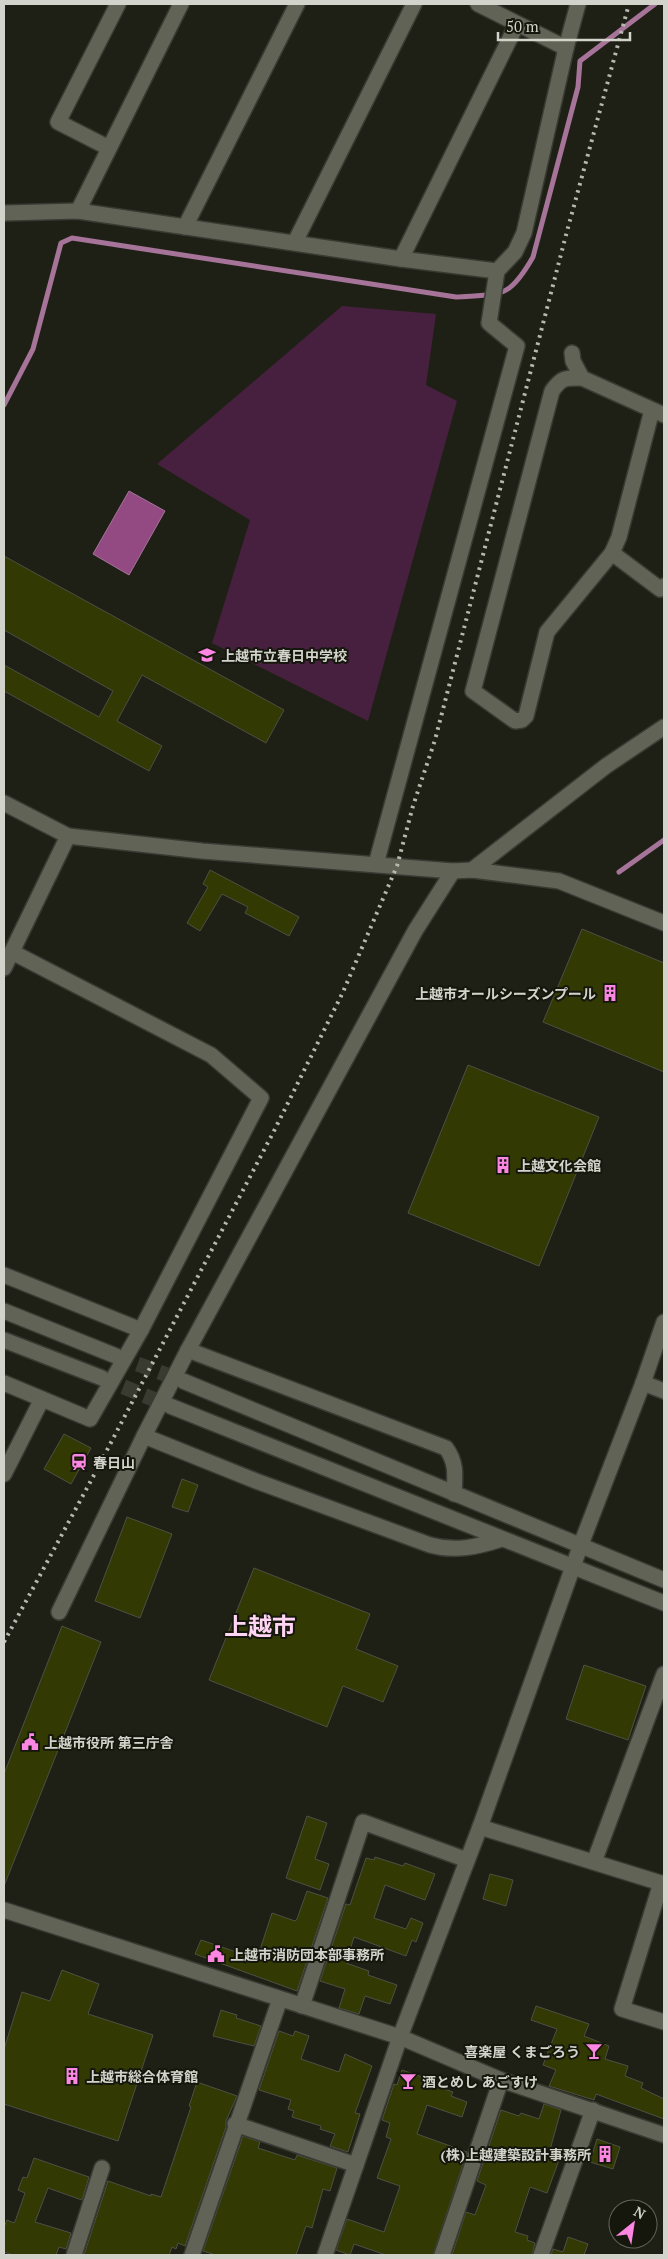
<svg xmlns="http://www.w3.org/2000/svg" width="668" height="2259" font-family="'PT Serif','Noto Sans JP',serif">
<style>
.green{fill:#47203f}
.water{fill:#934a83;stroke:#a67399}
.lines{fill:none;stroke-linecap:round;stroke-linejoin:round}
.stream{stroke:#a67399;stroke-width:5}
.building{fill:#323902;stroke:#4d5044}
.secondary-tunnel{stroke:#393b30;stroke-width:15;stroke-dasharray:15 8;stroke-linecap:butt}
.street-casing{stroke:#383a33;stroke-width:18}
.secondary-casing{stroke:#383a33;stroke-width:18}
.street{stroke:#616356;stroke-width:15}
.secondary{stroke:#616356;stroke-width:15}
.rail{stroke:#b7b9b1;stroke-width:4;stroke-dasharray:2.5 5;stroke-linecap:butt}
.labels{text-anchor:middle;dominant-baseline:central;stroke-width:4;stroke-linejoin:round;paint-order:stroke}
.poi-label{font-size:14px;font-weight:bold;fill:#d2d4cc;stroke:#15170c;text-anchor:start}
.town-label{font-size:24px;font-weight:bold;fill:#ffd5f3;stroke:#15170c}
</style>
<rect width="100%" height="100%" fill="#1e2015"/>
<polygon class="green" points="342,306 436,314 426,385 457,401 368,721 212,643 250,520 157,464"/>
<polygon class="water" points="129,491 165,511 129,575 93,554"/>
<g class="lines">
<g class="stream">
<path d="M4,405L33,349L61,243L72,238L456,297C502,294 509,299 533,257L578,87L580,61L655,4"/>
<polyline points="619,872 664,840"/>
</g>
</g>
<g class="building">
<polygon points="4,556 284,710 266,743 142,675 117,721 162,746 149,771 4,691 4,665 99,717 113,691 4,630"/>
<polygon points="210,870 299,917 289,936 245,913 248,907 222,894 200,931 187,923 208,887 203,884"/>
<polygon points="582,929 664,963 664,1072 543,1022"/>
<polygon points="468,1065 599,1117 539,1266 408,1213"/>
<polygon points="64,1434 91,1448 71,1484 44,1469"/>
<polygon points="182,1479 198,1485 188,1512 172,1507"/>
<polygon points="127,1517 172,1534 140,1618 95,1601"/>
<polygon points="254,1568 370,1614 356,1649 398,1666 383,1702 343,1686 327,1727 209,1680"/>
<polygon points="62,1626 101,1642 4,1886 4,1774"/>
<polygon points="584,1665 646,1686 628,1740 566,1719"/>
<polygon points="307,1816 327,1823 315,1859 329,1864 320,1890 286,1878"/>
<polygon points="375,1857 403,1866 405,1863 435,1874 425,1900 385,1885 374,1918 406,1929 411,1918 423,1923 416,1942 412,1940 406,1956 354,1937 346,1963 369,1971 368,1975 397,1985 390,2004 365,1996 359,2014 339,2008 345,1989 320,1981 346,1904 350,1905 366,1858 374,1860"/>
<polygon points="490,1874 513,1880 506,1906 483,1899"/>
<polygon points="307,1891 328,1898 297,1991 195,1954 201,1940 257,1959 272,1913 295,1921 297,1919"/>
<polygon points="62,1970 99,1984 88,2014 153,2035 118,2141 4,2104 4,2049 22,1992 50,2001"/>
<polygon points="536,2006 589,2024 584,2036 609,2046 605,2059 628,2066 625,2076 643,2083 641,2088 664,2099 664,2119 596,2094 594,2100 549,2086 556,2070 543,2065 557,2029 531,2020"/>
<polygon points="221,2010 237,2015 236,2018 261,2026 254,2046 213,2036"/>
<polygon points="279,2031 293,2036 295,2031 309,2036 301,2059 339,2072 345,2054 372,2066 355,2113 360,2114 348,2152 330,2146 335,2134 320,2129 321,2126 292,2117 294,2111 288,2109 291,2100 259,2090"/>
<polygon points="402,2070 431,2080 430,2084 453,2092 451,2096 467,2102 462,2117 427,2105 417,2134 467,2152 433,2255 386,2255 354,2244 350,2255 336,2250 347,2219 384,2232 400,2186 377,2178 391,2139 386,2137 390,2123 382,2120 394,2084 397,2085"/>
<polygon points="197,2082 237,2096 226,2121 226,2127 185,2246 178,2243 176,2249 172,2247 169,2255 84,2255 108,2181 151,2196 151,2194 161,2197 191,2107 189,2106"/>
<polygon points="544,2104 561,2110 548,2157 559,2160 547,2193 530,2187 515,2232 528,2236 527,2240 535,2243 532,2255 452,2255 466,2212 475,2215 486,2185 477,2181 501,2110 519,2116 521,2113 539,2119"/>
<polygon points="243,2136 260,2142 258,2148 295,2160 297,2155 337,2168 330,2191 323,2189 312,2228 306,2226 296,2255 216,2255 203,2251"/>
<polygon points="597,2139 620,2147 613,2169 590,2162"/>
<polygon points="34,2158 89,2177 82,2200 48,2188 35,2222 71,2233 66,2249 59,2247 56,2255 13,2255 4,2252 4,2227 7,2220 14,2223 16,2219 25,2193 18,2190 23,2177 27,2178"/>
<polygon points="568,2237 588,2244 584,2255 551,2255 553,2249 563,2252"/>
</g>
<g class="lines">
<g class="secondary-tunnel">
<polyline points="116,1356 183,1381"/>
<polyline points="102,1378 170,1406"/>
</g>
<g class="street-casing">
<g id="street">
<polyline points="478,4 566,48"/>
<polyline points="109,148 58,122 118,4"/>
<polyline points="78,211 181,4"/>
<polyline points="4,213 78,211 401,259 497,271"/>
<polyline points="185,227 297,4"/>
<polyline points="295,242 414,4"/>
<polyline points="401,259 517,24"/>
<polyline points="572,353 573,361 582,378 664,415"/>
<path d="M582,378C565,378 562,377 552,391L473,691L515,721L522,720L526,716L547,632L612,553L660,589L664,586"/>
<polyline points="612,553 619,537 652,410"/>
<polyline points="376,864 517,346 489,323 497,271 515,252 524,233 566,48 578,4"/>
<polyline points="472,870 606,766 664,727"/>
<polyline points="4,968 68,836"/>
<polyline points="4,1275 141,1330"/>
<polyline points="664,1322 643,1383 664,1391"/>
<path d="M188,1350L446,1448C457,1463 455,1476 454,1494"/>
<polyline points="4,1383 90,1419 141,1330 261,1098 211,1055 12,952"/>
<path d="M144,1436L256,1481L430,1545C455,1552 477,1547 502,1539"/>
<polyline points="4,1474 42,1399"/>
<polyline points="59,1612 144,1436 188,1350 415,931 453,871"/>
<polyline points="480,1827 664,1884"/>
<polyline points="594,1862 664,1674"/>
<polyline points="661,1883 622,2009 664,2022"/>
<polyline points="302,2006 363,1822 467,1860"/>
<polyline points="400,2037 501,2080 664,2135"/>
<polyline points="235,2124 356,2165"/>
<polyline points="74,2255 102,2168"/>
<polyline points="192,2255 280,1999"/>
<polyline points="442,2255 501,2080"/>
<polyline points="541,2255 593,2110"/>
</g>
</g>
<g class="secondary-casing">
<g id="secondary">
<polyline points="4,803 68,836 202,851 453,871 472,870 559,881 664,923"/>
<polyline points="4,1311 116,1356"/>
<polyline points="4,1340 102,1378"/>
<polyline points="183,1381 664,1580"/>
<polyline points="170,1406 664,1603"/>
<polyline points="4,1910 400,2037"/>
<polyline points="325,2255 400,2037 480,1827 580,1547 643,1383"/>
</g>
</g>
<use href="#street" class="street"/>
<use href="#secondary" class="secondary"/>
<polyline class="rail" points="4,1642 94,1475 275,1129 343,992 397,866 413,806 435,740 566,235 629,4"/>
</g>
<defs>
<g id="school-bare" transform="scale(1.35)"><path d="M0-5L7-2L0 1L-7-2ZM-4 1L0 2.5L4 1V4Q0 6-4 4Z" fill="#fd86e3" stroke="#15170c" stroke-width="2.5" paint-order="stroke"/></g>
<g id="building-bare" transform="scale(1.35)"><path d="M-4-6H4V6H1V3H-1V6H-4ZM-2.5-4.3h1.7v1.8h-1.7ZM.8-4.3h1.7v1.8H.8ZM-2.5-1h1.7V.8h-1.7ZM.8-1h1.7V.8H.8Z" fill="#fd86e3" stroke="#15170c" stroke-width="2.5" paint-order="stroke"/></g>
<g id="station-bare" transform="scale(1.35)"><path d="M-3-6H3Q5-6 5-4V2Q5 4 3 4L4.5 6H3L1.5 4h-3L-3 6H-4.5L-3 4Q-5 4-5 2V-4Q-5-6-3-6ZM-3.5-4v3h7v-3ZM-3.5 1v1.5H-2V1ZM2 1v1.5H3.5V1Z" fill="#fd86e3" stroke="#15170c" stroke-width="2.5" paint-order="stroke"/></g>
<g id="civic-bare" transform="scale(1.35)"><path d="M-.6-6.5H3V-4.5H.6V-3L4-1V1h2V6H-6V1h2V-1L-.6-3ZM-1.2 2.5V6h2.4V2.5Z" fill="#fd86e3" stroke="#15170c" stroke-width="2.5" paint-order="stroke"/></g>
<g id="bar-bare" transform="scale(1.35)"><path d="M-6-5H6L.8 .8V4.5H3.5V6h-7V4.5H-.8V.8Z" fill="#fd86e3" stroke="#15170c" stroke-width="2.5" paint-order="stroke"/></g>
</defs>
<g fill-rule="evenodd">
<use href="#school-bare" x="207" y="655"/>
<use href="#building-bare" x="610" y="993"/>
<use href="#building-bare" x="503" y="1165"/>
<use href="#station-bare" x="79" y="1462"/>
<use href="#civic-bare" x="30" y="1742"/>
<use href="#civic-bare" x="216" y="1954"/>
<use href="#bar-bare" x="594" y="2051"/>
<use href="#building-bare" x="72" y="2076"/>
<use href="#bar-bare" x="408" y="2081"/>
<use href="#building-bare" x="605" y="2154"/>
</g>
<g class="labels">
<g class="poi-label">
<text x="221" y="655">上越市立春日中学校</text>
<text x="596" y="993" text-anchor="end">上越市オールシーズンプール</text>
<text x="517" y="1165">上越文化会館</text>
<text x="93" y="1462">春日山</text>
<text x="44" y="1742">上越市役所 第三庁舎</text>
<text x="230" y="1954">上越市消防団本部事務所</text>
<text x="580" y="2051" text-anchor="end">喜楽屋 くまごろう</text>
<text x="86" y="2076">上越市総合体育館</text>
<text x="422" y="2081">酒とめし あごすけ</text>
<text x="591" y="2154" text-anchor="end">(株)上越建築設計事務所</text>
</g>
<g class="town-label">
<text x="260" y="1626">上越市</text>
</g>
</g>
<rect width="668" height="2259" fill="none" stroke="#d2d4cc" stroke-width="10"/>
<g transform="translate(633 2224) rotate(30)"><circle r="24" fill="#15170c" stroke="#616359"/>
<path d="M0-4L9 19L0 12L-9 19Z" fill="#fd86e3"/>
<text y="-8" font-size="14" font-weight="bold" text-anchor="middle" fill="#d2d4cc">N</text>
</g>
<path d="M498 32v8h132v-8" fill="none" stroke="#d2d4cc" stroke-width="2.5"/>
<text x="506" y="32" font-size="15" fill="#d2d4cc" stroke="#15170c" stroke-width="4" paint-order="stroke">50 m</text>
</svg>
